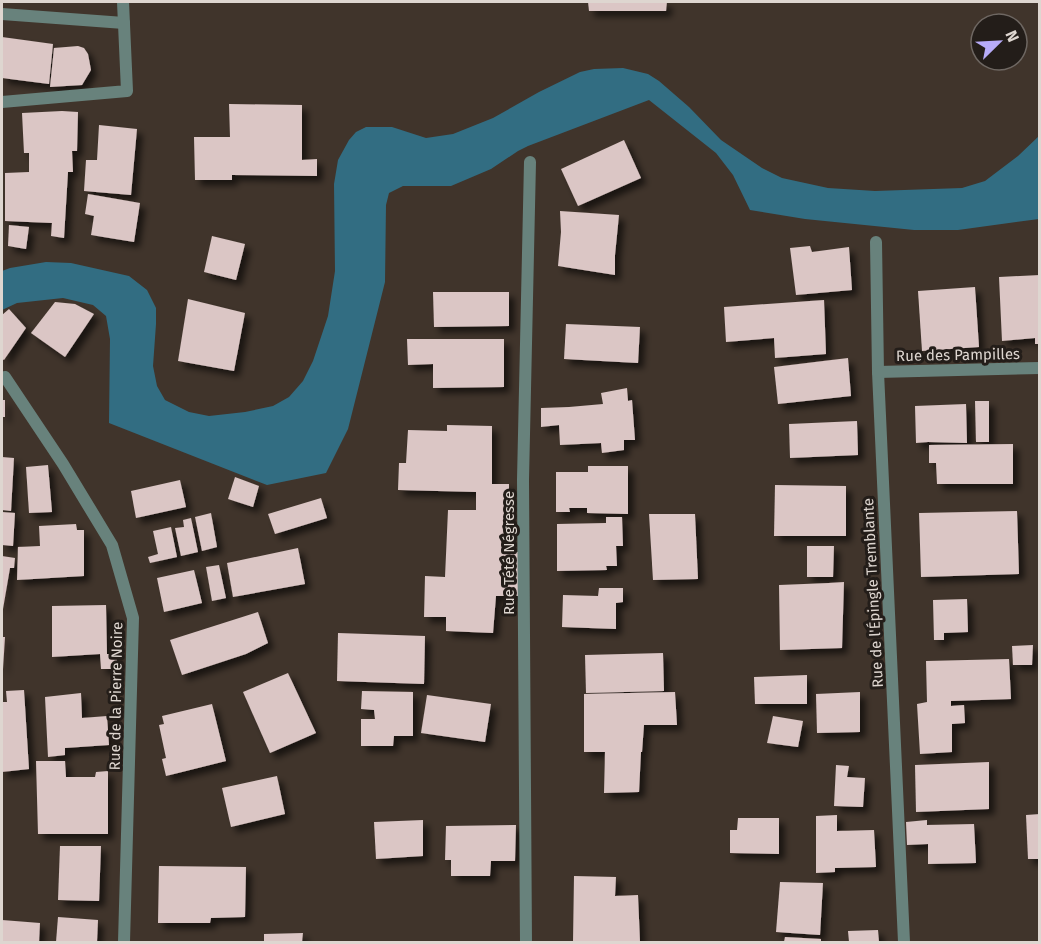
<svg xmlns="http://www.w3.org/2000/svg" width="1041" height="944" font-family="'Fira Sans',sans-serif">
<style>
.water{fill:#326d82}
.building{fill:#dbc6c5;filter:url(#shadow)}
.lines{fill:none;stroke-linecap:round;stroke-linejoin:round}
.minor{stroke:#68827c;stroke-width:12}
.labels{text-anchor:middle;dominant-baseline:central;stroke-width:6;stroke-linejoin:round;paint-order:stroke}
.street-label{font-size:15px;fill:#ded6d0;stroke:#231d19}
</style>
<defs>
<filter id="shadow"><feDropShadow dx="5.5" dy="5.5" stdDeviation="3" flood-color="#0009"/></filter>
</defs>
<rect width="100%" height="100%" fill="#40342b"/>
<polygon class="water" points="623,68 648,74 659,81 689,107 721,140 762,168 782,178 828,188 875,191 962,188 985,181 1018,156 1039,136 1039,219 958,230 914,230 805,219 750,210 733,175 716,153 649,100 528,146 518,151 491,169 451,186 403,186 389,193 386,205 385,282 348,429 326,473 267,485 109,423 110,339 106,316 93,305 63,298 17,303 2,310 2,271 10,268 46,262 71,263 129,276 147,290 156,308 156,324 153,366 157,386 165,400 189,412 209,416 245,412 273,406 289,397 303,381 313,361 328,316 335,271 334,184 338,160 349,140 356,132 366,127 392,127 426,138 453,134 493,118 539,92 580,72 594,69"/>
<g class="building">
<polygon points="588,2 667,2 666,11 589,11"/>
<polygon points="2,37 53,44 49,84 2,78"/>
<polygon points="78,46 84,48 88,54 91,70 82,85 50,87 54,48"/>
<polygon points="229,104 302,105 302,160 317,159 317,176 232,175 232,180 195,180 194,137 230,137"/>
<polygon points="62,111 78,112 77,151 72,151 73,172 68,172 64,238 51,236 52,223 5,221 5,173 29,172 29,153 24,153 22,113"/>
<polygon points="99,125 137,129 131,195 84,191 86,160 97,160"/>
<polygon points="624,140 641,178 578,206 561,169"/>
<polygon points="88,194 140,203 134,242 91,235 94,216 85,214"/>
<polygon points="560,211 619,215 615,255 615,275 558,266 561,232"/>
<polygon points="9,225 29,227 26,249 8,246"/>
<polygon points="212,236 245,244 236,280 204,272"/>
<polygon points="810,246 812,252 849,247 852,290 796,295 790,248"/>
<polygon points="1040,275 1040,344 1035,344 1035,338 1002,341 999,277"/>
<polygon points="975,287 979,347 922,351 918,291"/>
<polygon points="433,292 509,292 509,326 434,327"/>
<polygon points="188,299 245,313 234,371 178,361"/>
<polygon points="824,300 826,354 775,358 774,338 726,342 724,307"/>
<polygon points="55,302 75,304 94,314 65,357 31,333"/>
<polygon points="9,309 26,328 4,360 2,359 2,315"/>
<polygon points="566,324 640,327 638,363 564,359"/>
<polygon points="407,339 504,339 504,387 433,388 433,364 408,365"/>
<polygon points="848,358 851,396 778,404 774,367"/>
<polygon points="627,388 628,401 632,400 635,440 624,440 624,450 602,453 601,443 560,445 559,425 541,427 541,408 569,407 603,404 601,393"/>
<rect x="2" y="400" width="3" height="17"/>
<polygon points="975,401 989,401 989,442 976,442"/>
<polygon points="966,404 967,443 928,442 916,443 915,406"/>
<polygon points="857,421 858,455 790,458 789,424"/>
<polygon points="447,425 492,426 492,484 509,484 509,510 504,510 504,551 519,552 519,596 496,596 493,633 446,631 446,617 424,617 425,576 445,577 448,510 476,510 476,492 398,490 399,463 406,463 408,430 447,431"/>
<polygon points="1013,444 1013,484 937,484 936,463 929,463 929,445"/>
<polygon points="2,457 14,458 11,511 2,510"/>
<polygon points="48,465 52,512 29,513 26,467"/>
<polygon points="588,466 628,466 628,514 587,513 587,508 569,508 570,512 556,512 556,472 588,472"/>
<polygon points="235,477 259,486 253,507 228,499"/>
<polygon points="180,480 186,507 136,518 131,491"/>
<polygon points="775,485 846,486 846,536 774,536"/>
<polygon points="321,498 327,518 275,534 268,514"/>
<polygon points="1017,511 1019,574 921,577 919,513"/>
<polygon points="2,512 15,513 13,546 2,545"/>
<polygon points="211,513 217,547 202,551 195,517"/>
<polygon points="649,514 695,514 698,579 653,580"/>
<polygon points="606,517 622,517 623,546 616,546 617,566 606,566 607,570 557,571 557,524 606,523"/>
<polygon points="191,518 198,552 181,556 175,528 184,527 183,520"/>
<polygon points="76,524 77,530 84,530 84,576 17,580 18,547 40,546 39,526"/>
<polygon points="171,527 177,557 150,563 148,557 158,554 153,531"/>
<polygon points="807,546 834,546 833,577 807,577"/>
<polygon points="298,548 305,584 233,597 227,563"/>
<polygon points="2,556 15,558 14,568 10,568 3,609 2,609"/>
<polygon points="219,565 226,598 212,601 206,567"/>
<polygon points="194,570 202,603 164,612 157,578"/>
<polygon points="844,582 842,648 780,650 779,585 829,583"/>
<polygon points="599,588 623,588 623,602 616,603 616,629 562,627 563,595 598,596"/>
<polygon points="967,599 968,632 944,633 944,640 934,640 933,600"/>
<polygon points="106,605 107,654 117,654 117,669 101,669 100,654 52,657 52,606"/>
<polygon points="258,612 268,643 246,654 182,675 170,640"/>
<polygon points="338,633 425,636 424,684 337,681"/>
<polygon points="2,637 5,637 3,669 2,669"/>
<polygon points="1033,645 1032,665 1013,665 1012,646"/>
<polygon points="663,653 664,691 586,693 585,655"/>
<polygon points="1009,659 1011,699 951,701 951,706 964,705 965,723 952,724 952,752 920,754 917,704 927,702 926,661"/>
<polygon points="288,673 316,733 270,753 243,692"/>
<polygon points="807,675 807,704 755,704 754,677"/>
<polygon points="24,690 29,769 2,772 2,702 7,702 6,691"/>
<polygon points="362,691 413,692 413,736 394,736 393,746 361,746 361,719 375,719 374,710 361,709"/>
<polygon points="675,692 677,725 644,725 642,752 641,752 639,792 604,793 605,752 584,752 584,694"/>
<polygon points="860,692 860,732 817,733 816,694"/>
<polygon points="81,693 82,718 107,716 109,745 65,748 65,755 48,757 45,697"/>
<polygon points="427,695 491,704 485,742 421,733"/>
<polygon points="212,704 226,761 166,776 162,759 166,758 159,725 164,724 162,716"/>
<polygon points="773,716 803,721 798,747 767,743"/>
<polygon points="36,761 65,761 66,777 95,777 96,772 108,771 108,834 38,834"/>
<polygon points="989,762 989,809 916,812 915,765"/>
<polygon points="836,765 849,766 847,777 865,778 863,807 834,806"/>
<polygon points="277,776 285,814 231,827 222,788"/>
<polygon points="1040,814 1040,859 1028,859 1026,815"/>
<polygon points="837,815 837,831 874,830 876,867 835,868 835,872 816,873 816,816"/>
<polygon points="738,818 779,818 779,854 730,853 730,830 737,830"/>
<polygon points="423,820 423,856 376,859 374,822"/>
<polygon points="927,820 927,825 974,824 976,863 928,864 928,844 907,845 906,822"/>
<polygon points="516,825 515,861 491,861 490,876 451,876 451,860 445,860 446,826"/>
<polygon points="60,846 101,846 99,901 58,900"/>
<polygon points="159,866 246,867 245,917 211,918 210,923 158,923"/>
<polygon points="574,876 616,877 615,896 638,895 640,942 573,942"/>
<polygon points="780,882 823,883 820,935 776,932"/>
<polygon points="58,917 98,920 97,942 56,942"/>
<polygon points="2,920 40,923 39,942 2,942"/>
<polygon points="878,930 879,942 849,942 848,931"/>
<polygon points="303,933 302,942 264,942 264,934"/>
<polygon points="785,937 821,939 821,942 784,942"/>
</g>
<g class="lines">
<g class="minor">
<polyline points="2,14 124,23"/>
<polyline points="2,102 127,91 123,2"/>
<polyline points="876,242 878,372 904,942"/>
<polyline points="878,372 1040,368"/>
<polyline points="5,377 63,464 112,545 133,618 124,942"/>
<polyline points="526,942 523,480 530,162"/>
</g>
</g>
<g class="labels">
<g class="street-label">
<text transform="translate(958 355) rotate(-1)">Rue des Pampilles</text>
<text transform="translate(509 553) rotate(-90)">Rue Tété Négresse</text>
<text transform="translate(873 593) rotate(-93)">Rue de l'Épingle Tremblante</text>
<text transform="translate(116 696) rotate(-89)">Rue de la Pierre Noire</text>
</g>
</g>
<rect width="1041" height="944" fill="none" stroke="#ded6d0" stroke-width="6"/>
<g transform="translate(999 42) rotate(66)"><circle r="28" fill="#231d19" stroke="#6e6762" stroke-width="1.5"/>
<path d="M0-4.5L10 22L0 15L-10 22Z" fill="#b7abf8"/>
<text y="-9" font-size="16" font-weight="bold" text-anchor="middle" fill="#ded6d0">N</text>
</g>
</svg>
